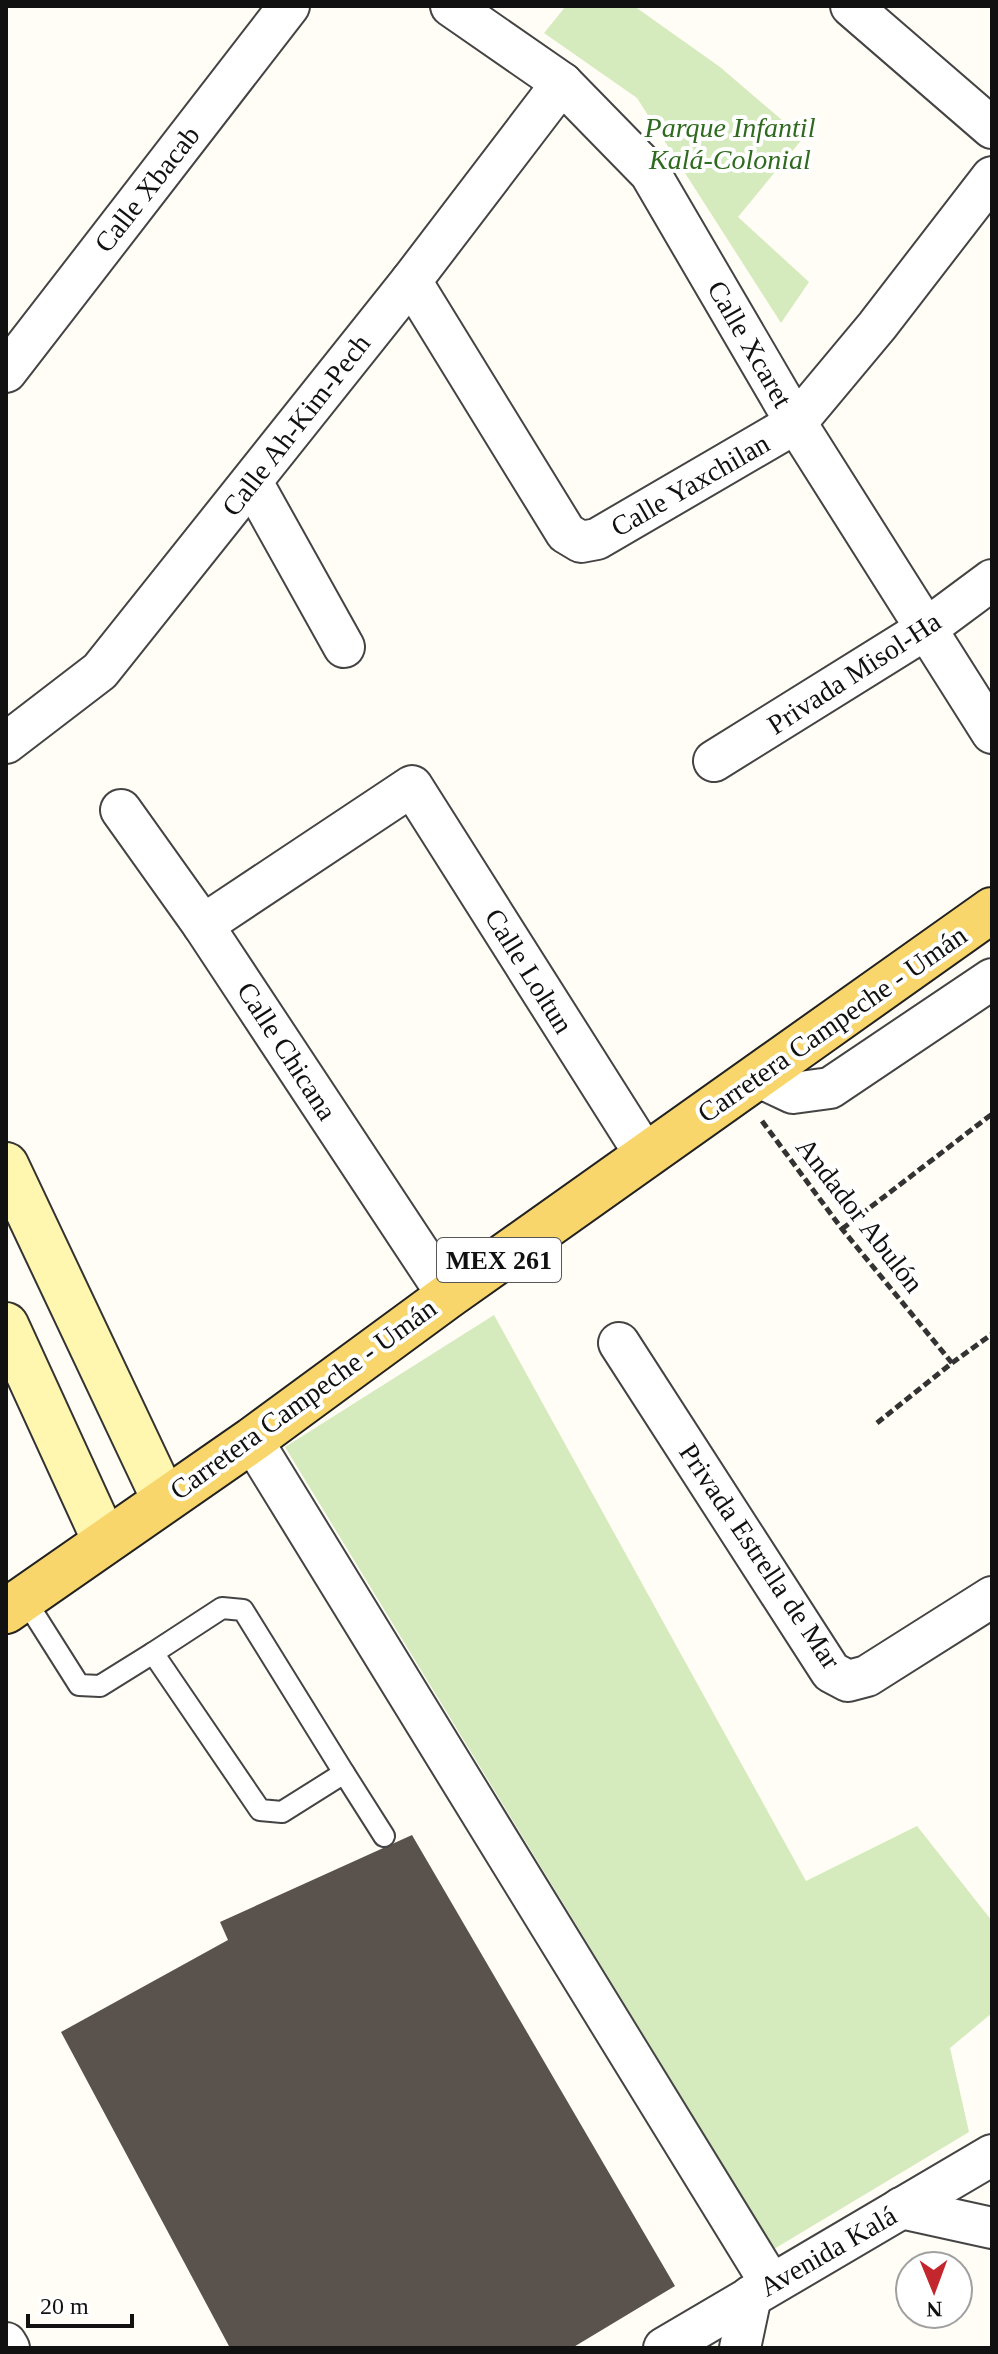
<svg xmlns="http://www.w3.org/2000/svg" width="998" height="2354" font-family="'Times New Roman',serif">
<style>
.green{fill:#d5ebbd}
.building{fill:#5a524d}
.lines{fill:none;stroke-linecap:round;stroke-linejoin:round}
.lane-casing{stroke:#444;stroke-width:24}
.street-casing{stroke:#444;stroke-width:44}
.secondary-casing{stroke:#333;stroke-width:48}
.primary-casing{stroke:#222;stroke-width:48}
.path{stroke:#333;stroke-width:5;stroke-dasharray:8 4;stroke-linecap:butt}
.lane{stroke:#fff;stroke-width:20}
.street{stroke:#fff;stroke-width:40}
.secondary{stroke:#fff6b0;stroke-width:44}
.primary{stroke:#f9d66b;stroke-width:44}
.labels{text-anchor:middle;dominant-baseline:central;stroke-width:8;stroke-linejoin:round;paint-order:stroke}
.shield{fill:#fff;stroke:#585858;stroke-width:2}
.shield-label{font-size:26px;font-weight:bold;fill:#111}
.park-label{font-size:28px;font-style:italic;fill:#2f6b1f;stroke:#fff}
.street-label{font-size:28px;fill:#111;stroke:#fff}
</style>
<rect width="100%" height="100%" fill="#fffdf5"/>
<g class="green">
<polygon points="566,6 634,6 720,67 803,138 738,217 809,282 781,323 637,98 544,33"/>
<polygon points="494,1315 806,1881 917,1826 992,1921 992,2013 950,2048 969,2132 774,2249 285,1447"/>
</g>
<polygon class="building" points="412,1835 675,2286 572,2348 230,2348 61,2032 228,1940 220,1922"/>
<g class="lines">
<g class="lane-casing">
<g id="lane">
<polyline points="24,1598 79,1685 100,1686 153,1653 260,1810 282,1812 344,1773 384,1836"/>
<polyline points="153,1653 222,1608 243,1610 344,1773"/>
</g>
</g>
<g class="street-casing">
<g id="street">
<polyline points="451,6 562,83 650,173 796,423 992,733"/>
<polyline points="851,6 992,128"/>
<polyline points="411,281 566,533 581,542 597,539 796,423 877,326 992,177"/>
<polyline points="6,372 289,6"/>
<polyline points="252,482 344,647"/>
<polyline points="6,743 100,671 411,281 562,83"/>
<polyline points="714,761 926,629 992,580"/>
<polyline points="121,810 203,925 448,1296"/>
<polyline points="203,925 412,786 646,1156"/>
<polyline points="757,1076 793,1093 830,1088 992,979"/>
<polyline points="619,1343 831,1672 848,1681 867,1676 992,1597"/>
<polyline points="252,1440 771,2284"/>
<polyline points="901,2208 992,2228"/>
<polyline points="6,2343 9,2348"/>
<polyline points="664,2348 992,2155"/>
<polyline points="740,2348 751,2296"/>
</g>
</g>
<g class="secondary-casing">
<g id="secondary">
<polyline points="6,1165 164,1499"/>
<polyline points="6,1325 105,1541"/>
</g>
</g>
<g class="primary-casing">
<polyline id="primary" points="6,1611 252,1440 448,1296 992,910"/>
</g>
<g class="path">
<polyline points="762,1121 842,1229 952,1363"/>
<polyline points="842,1229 992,1114"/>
<polyline points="877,1423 952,1363 992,1334"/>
</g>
<use href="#lane" class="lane"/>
<use href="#street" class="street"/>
<use href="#secondary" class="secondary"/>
<use href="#primary" class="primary"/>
</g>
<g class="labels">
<rect class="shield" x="437" y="1238" width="124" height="44" rx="6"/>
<g class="shield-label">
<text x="499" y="1260">MEX 261</text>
</g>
<g class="park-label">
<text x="730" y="127">Parque Infantil<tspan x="730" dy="32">Kalá-Colonial</tspan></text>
</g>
<g class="street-label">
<text transform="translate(147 189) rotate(-52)">Calle Xbacab</text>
<text transform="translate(750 344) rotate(60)">Calle Xcaret</text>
<text transform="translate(296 425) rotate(-52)">Calle Ah-Kim-Pech</text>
<text transform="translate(690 485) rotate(-30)">Calle Yaxchilan</text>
<text transform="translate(854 673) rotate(-33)">Privada Misol-Ha</text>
<text transform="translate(529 971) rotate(58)">Calle Loltun</text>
<text transform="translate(832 1024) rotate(-35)">Carretera Campeche - Umán</text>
<text transform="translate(287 1051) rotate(57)">Calle Chicana</text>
<text transform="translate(860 1215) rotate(52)">Andador Abulón</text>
<text transform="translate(303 1399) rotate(-36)">Carretera Campeche - Umán</text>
<text transform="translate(760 1556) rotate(56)">Privada Estrella de Mar</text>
<text transform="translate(828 2251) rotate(-30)">Avenida Kalá</text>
</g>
</g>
<rect width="998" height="2354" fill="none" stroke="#111111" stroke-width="16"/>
<g transform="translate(934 2290) rotate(179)"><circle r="38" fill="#ffffff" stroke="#a0a0a0" stroke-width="2"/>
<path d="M0-6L14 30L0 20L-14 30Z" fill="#c4262e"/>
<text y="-12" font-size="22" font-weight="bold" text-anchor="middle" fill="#111111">N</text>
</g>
<path d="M28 2314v12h104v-12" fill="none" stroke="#111111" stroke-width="4"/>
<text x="40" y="2314" font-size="24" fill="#111111" stroke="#ffffff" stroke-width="6" paint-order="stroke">20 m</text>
</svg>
